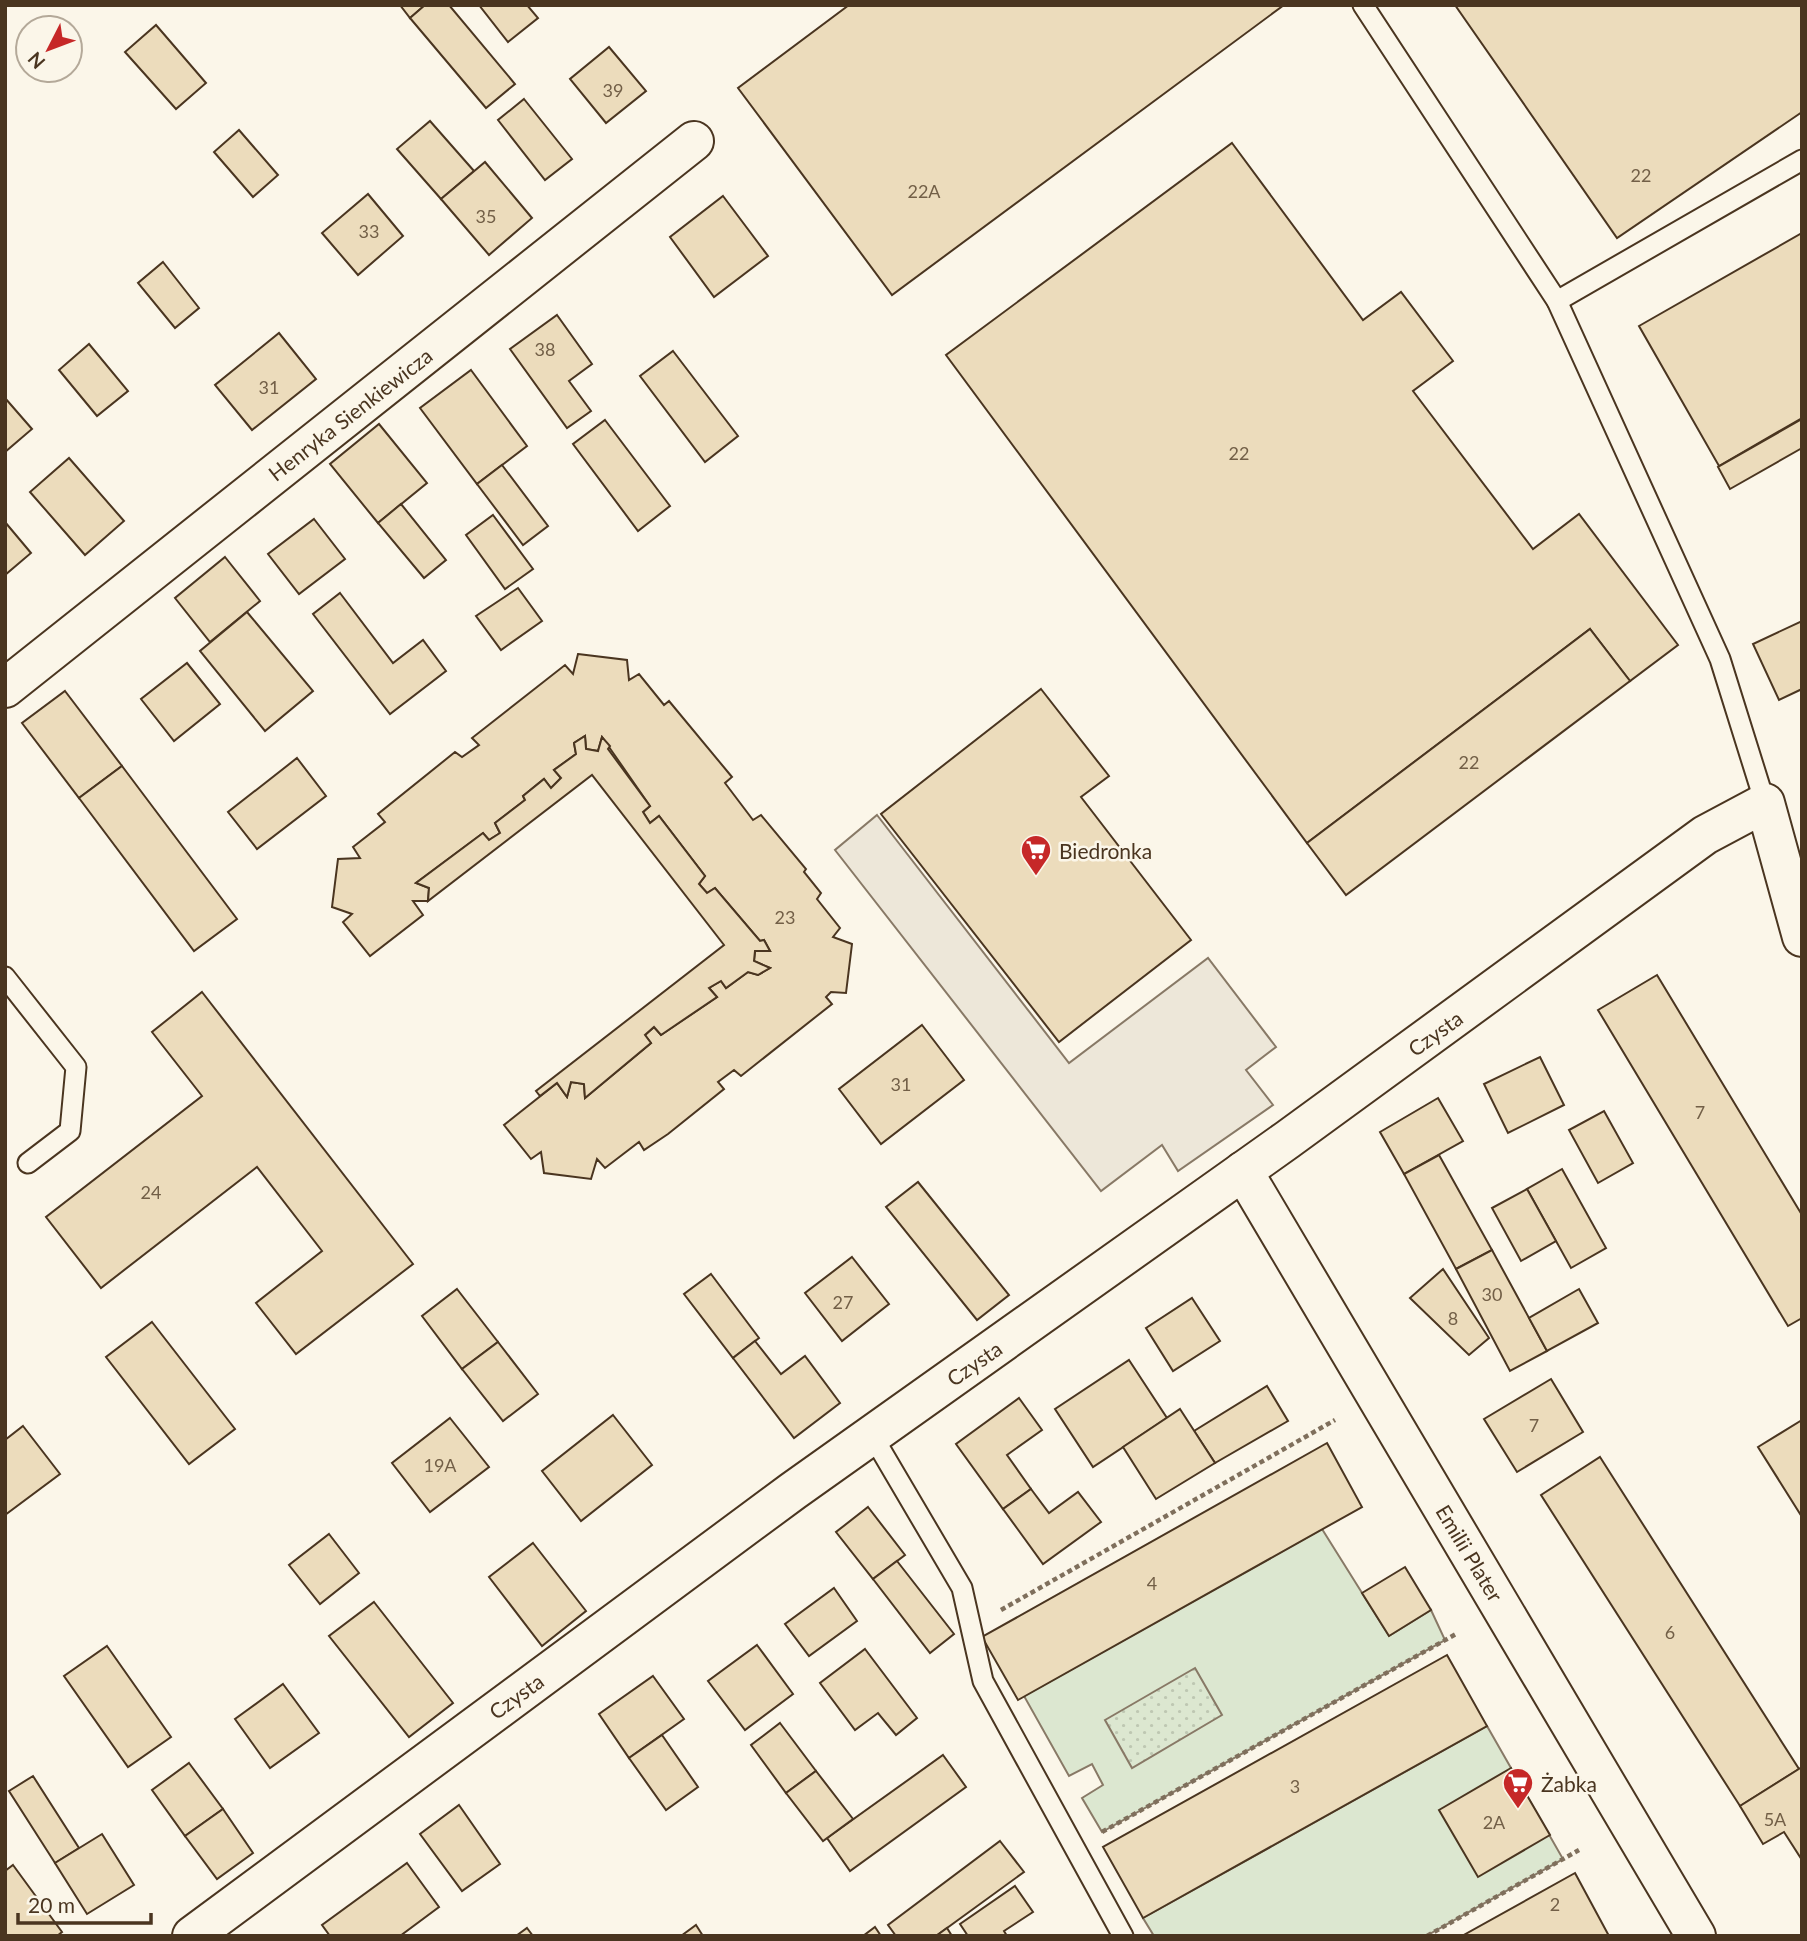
<svg xmlns="http://www.w3.org/2000/svg" width="1807" height="1941" font-family="Lato,sans-serif">
<style>
.green{fill:#dce7d0;stroke:#887966;stroke-width:2}
.park{fill:url(#park-dots);stroke:#887966;stroke-width:2}
.parking{fill:#ede7d9;stroke:#887966;stroke-width:2}
.building{fill:#ecdcbc;stroke:#4a3520;stroke-width:2}
.lines{fill:none;stroke-linecap:round;stroke-linejoin:round}
.lane-casing{stroke:#4a3520;stroke-width:23}
.street-casing{stroke:#4a3520;stroke-width:42}
.path{stroke:#7f6f5c;stroke-width:4.5;stroke-dasharray:5 3.5;stroke-linecap:butt}
.lane{stroke:#fbf6e9;stroke-width:19}
.street{stroke:#fbf6e9;stroke-width:38}
.labels{text-anchor:middle;dominant-baseline:central;stroke-width:5;stroke-linejoin:round;paint-order:stroke}
.number-label{font-size:18px;fill:#725f47}
.street-label{font-size:21px;fill:#4a3520;stroke:#fbf6e9}
.poi-label{font-size:21px;fill:#4a3520;stroke:#fbf6e9;text-anchor:start}
</style>
<defs>
<pattern id="park-dots" width="8" height="8" patternUnits="userSpaceOnUse" patternTransform="scale(1.75)"><rect width="8" height="8" fill="#dce7d0"/><path d="M2 2h.1M6 6h.1" fill="none" stroke="#bec7b2" stroke-width="1.8" stroke-linecap="round"/></pattern>
</defs>
<rect width="100%" height="100%" fill="#fbf6e9"/>
<g class="green">
<polygon points="1322,1529 1389,1636 1431,1610 1445,1640 1102,1832 1082,1798 1103,1785 1092,1764 1069,1776 1024,1696"/>
<polygon points="1487,1726 1563,1859 1426,1936 1154,1936 1143,1918"/>
</g>
<polygon class="park" points="1195,1668 1222,1715 1132,1768 1105,1720"/>
<polygon class="parking" points="877,815 1069,1063 1208,958 1276,1047 1246,1070 1273,1105 1178,1171 1162,1145 1101,1191 835,850"/>
<g class="building">
<polygon points="400,5 425,5 410,18"/>
<polygon points="425,5 449,5 515,84 486,108 410,18"/>
<polygon points="479,5 527,5 538,18 508,42"/>
<polygon points="849,5 1284,5 892,295 738,88"/>
<polygon points="1455,5 1802,5 1802,112 1617,238"/>
<polygon points="156,25 206,83 176,109 125,52"/>
<polygon points="609,47 646,91 606,123 570,79"/>
<polygon points="524,99 572,159 545,180 498,120"/>
<polygon points="430,121 474,171 441,199 397,149"/>
<polygon points="239,130 278,175 253,197 214,152"/>
<polygon points="1232,143 1363,320 1401,292 1453,361 1413,391 1533,549 1579,514 1678,645 1630,681 1590,629 1307,843 946,355"/>
<polygon points="485,162 532,218 489,255 441,199"/>
<polygon points="368,194 403,236 358,275 322,233"/>
<polygon points="723,196 768,256 714,297 670,237"/>
<polygon points="1802,233 1802,418 1719,466 1639,326"/>
<polygon points="163,262 199,308 175,328 138,283"/>
<polygon points="557,315 592,364 569,381 591,411 567,428 510,349"/>
<polygon points="279,333 316,379 252,430 215,385"/>
<polygon points="89,344 128,391 97,416 59,370"/>
<polygon points="673,351 738,436 705,462 640,376"/>
<polygon points="471,370 527,446 477,484 420,408"/>
<polygon points="5,398 32,429 5,452"/>
<polygon points="1802,419 1802,448 1730,489 1718,467"/>
<polygon points="605,420 670,506 638,531 573,444"/>
<polygon points="379,424 427,483 378,523 330,464"/>
<polygon points="69,458 124,521 85,555 30,492"/>
<polygon points="502,465 548,526 523,545 477,484"/>
<polygon points="401,504 446,560 424,578 378,523"/>
<polygon points="493,515 533,569 505,589 466,535"/>
<polygon points="314,519 345,559 299,594 268,554"/>
<polygon points="5,522 31,553 5,575"/>
<polygon points="225,557 260,601 210,642 175,598"/>
<polygon points="518,588 542,621 501,650 476,616"/>
<polygon points="340,593 393,663 423,640 446,671 390,714 313,614"/>
<polygon points="247,612 313,691 265,731 200,651"/>
<polygon points="1802,621 1802,689 1779,700 1753,644"/>
<polygon points="1590,629 1630,681 1346,895 1307,843"/>
<polygon points="578,654 627,660 629,680 639,674 664,705 669,701 732,777 725,783 753,820 761,815 806,869 804,872 821,893 817,899 840,928 833,937 852,944 846,993 831,992 826,997 832,1004 741,1076 734,1070 718,1082 724,1089 668,1134 644,1150 639,1142 605,1168 597,1159 591,1179 544,1173 541,1152 531,1159 504,1125 557,1083 567,1097 571,1082 584,1084 585,1098 651,1043 645,1035 654,1027 661,1035 717,997 709,988 721,981 726,988 748,972 758,975 770,968 754,961 755,951 770,951 764,940 760,941 715,888 707,893 699,884 705,876 659,816 650,823 643,812 650,806 602,737 598,751 586,749 585,736 574,743 576,754 554,770 561,778 551,788 544,779 523,796 525,800 495,823 500,833 489,840 483,833 416,883 429,888 428,901 413,901 423,915 370,956 343,922 352,914 332,907 338,859 360,858 353,847 385,822 378,814 455,752 462,757 479,745 472,738 565,665 573,674"/>
<polygon points="187,663 220,704 174,741 141,699"/>
<polygon points="1041,689 1109,776 1081,797 1191,940 1059,1042 881,814"/>
<polygon points="65,691 122,766 79,798 22,723"/>
<polygon points="585,736 586,749 598,751 602,737 610,746 608,749 650,806 643,812 650,823 659,816 705,876 699,884 707,893 715,888 760,941 764,940 770,951 755,951 754,961 770,968 758,975 748,972 726,988 721,981 709,988 717,997 661,1035 654,1027 645,1035 651,1043 585,1098 584,1084 571,1082 567,1097 557,1083 540,1096 536,1091 724,945 592,775 428,901 429,888 416,883 483,833 489,840 500,833 495,823 525,800 523,796 544,779 551,788 561,778 554,770 576,754 574,743"/>
<polygon points="297,758 326,796 257,849 228,812"/>
<polygon points="122,766 237,919 194,951 79,798"/>
<polygon points="1657,975 1802,1215 1802,1318 1788,1326 1598,1010"/>
<polygon points="202,992 413,1264 296,1354 256,1303 322,1251 257,1167 101,1288 46,1217 202,1096 152,1032"/>
<polygon points="922,1025 964,1080 881,1144 839,1089"/>
<polygon points="1540,1057 1564,1105 1508,1133 1484,1084"/>
<polygon points="1438,1098 1463,1141 1404,1174 1380,1132"/>
<polygon points="1604,1111 1633,1163 1598,1183 1569,1130"/>
<polygon points="1439,1155 1492,1250 1456,1269 1404,1174"/>
<polygon points="1562,1169 1606,1248 1571,1268 1527,1189"/>
<polygon points="918,1182 1009,1295 977,1320 886,1207"/>
<polygon points="1527,1189 1556,1241 1521,1261 1492,1208"/>
<polygon points="1492,1250 1547,1351 1510,1371 1456,1269"/>
<polygon points="852,1257 889,1304 842,1341 805,1293"/>
<polygon points="1443,1269 1489,1338 1469,1355 1410,1298"/>
<polygon points="711,1274 759,1338 733,1358 684,1294"/>
<polygon points="457,1289 498,1342 462,1369 422,1316"/>
<polygon points="1579,1289 1598,1323 1547,1351 1529,1318"/>
<polygon points="1192,1298 1220,1341 1173,1371 1146,1328"/>
<polygon points="152,1322 235,1429 189,1464 106,1357"/>
<polygon points="755,1341 781,1374 805,1356 840,1403 794,1438 733,1358"/>
<polygon points="498,1342 538,1394 503,1421 462,1369"/>
<polygon points="1129,1360 1167,1418 1093,1467 1055,1409"/>
<polygon points="1551,1379 1583,1432 1517,1472 1484,1419"/>
<polygon points="1267,1386 1288,1421 1215,1463 1194,1431"/>
<polygon points="1019,1398 1042,1430 1007,1455 1031,1489 1003,1509 956,1444"/>
<polygon points="1180,1409 1215,1463 1156,1499 1123,1447"/>
<polygon points="613,1415 652,1465 581,1521 542,1471"/>
<polygon points="450,1418 489,1467 430,1512 392,1463"/>
<polygon points="1802,1420 1802,1517 1758,1447"/>
<polygon points="23,1426 60,1474 5,1515 5,1440"/>
<polygon points="1327,1443 1362,1507 1018,1700 982,1637"/>
<polygon points="1600,1457 1799,1769 1740,1806 1541,1495"/>
<polygon points="1031,1489 1049,1513 1078,1492 1101,1522 1043,1564 1003,1509"/>
<polygon points="868,1507 905,1555 873,1579 836,1532"/>
<polygon points="329,1534 359,1573 320,1604 289,1565"/>
<polygon points="533,1543 586,1611 542,1646 489,1577"/>
<polygon points="897,1561 954,1634 930,1653 873,1579"/>
<polygon points="1405,1567 1431,1610 1389,1636 1362,1593"/>
<polygon points="834,1588 857,1621 809,1656 785,1624"/>
<polygon points="374,1602 453,1703 409,1737 329,1636"/>
<polygon points="757,1645 793,1694 745,1730 708,1681"/>
<polygon points="107,1646 171,1737 128,1767 64,1676"/>
<polygon points="865,1649 917,1718 896,1735 878,1713 855,1730 820,1683"/>
<polygon points="1447,1655 1487,1726 1143,1918 1103,1847"/>
<polygon points="653,1676 684,1719 629,1758 599,1714"/>
<polygon points="283,1684 319,1733 270,1768 235,1719"/>
<polygon points="780,1723 816,1771 786,1793 751,1745"/>
<polygon points="662,1735 698,1787 666,1810 629,1758"/>
<polygon points="943,1755 966,1787 850,1871 827,1838"/>
<polygon points="189,1763 223,1809 185,1836 152,1790"/>
<polygon points="1802,1767 1802,1860 1784,1832 1763,1844 1740,1806"/>
<polygon points="1511,1768 1550,1835 1478,1877 1439,1810"/>
<polygon points="816,1771 853,1819 823,1841 786,1793"/>
<polygon points="33,1776 79,1848 55,1863 9,1791"/>
<polygon points="459,1805 500,1864 462,1891 420,1834"/>
<polygon points="223,1809 253,1853 217,1879 185,1836"/>
<polygon points="102,1834 134,1885 87,1914 55,1863"/>
<polygon points="1000,1841 1024,1872 936,1936 896,1936 888,1925"/>
<polygon points="407,1863 439,1907 400,1936 330,1936 322,1925"/>
<polygon points="13,1865 62,1932 57,1936 5,1936 5,1871"/>
<polygon points="1575,1873 1609,1936 1462,1936"/>
<polygon points="1015,1886 1033,1912 1004,1931 1007,1936 968,1936 960,1924"/>
<polygon points="696,1925 703,1936 681,1936"/>
<polygon points="875,1927 881,1936 863,1936"/>
<polygon points="527,1928 533,1936 516,1936"/>
<polygon points="947,1928 952,1936 936,1936"/>
</g>
<g class="lines">
<g class="lane-casing">
<g id="lane">
<polyline points="1363,5 1557,301 1720,659 1765,803"/>
<polyline points="1557,301 1802,160"/>
<polyline points="5,977 76,1067 70,1131 28,1163"/>
<polyline points="872,1435 962,1588 983,1681 1123,1936"/>
</g>
</g>
<g class="street-casing">
<g id="street">
<polyline points="5,688 694,141"/>
<polyline points="1243,1171 1696,1936"/>
<polyline points="192,1936 793,1491 1287,1140 1705,835 1765,803 1802,937"/>
</g>
</g>
<g class="path">
<polyline points="1001,1610 1335,1420"/>
<polyline points="1102,1832 1456,1634"/>
<polyline points="1427,1936 1579,1850"/>
</g>
<use href="#lane" class="lane"/>
<use href="#street" class="street"/>
</g>
<defs>
<g id="supermarket-pin" transform="scale(1.575)"><path d="M0 17L-7.5 6A9.5 9.5 0 1 1 7.5 6Z" fill="#c62828" stroke="#fbf6e9"/><path d="M-6-5.5h2.5l.6 2H6L4.5 2H-2.5L-4.4-4H-6ZM-1.5 3.2a1.3 1.3 0 1 0 .1 0ZM3 3.2a1.3 1.3 0 1 0 .1 0Z" fill="#fff"/></g>
</defs>
<g fill-rule="evenodd">
<use href="#supermarket-pin" x="1036" y="850"/>
<use href="#supermarket-pin" x="1518" y="1783"/>
</g>
<g class="labels">
<g class="number-label">
<text x="613" y="90">39</text>
<text x="1641" y="175">22</text>
<text x="924" y="191">22A</text>
<text x="486" y="216">35</text>
<text x="369" y="231">33</text>
<text x="545" y="349">38</text>
<text x="269" y="387">31</text>
<text x="1239" y="453">22</text>
<text x="1469" y="762">22</text>
<text x="785" y="917">23</text>
<text x="901" y="1084">31</text>
<text x="1700" y="1112">7</text>
<text x="151" y="1192">24</text>
<text x="1492" y="1294">30</text>
<text x="843" y="1302">27</text>
<text x="1453" y="1318">8</text>
<text x="1534" y="1425">7</text>
<text x="440" y="1465">19A</text>
<text x="1152" y="1583">4</text>
<text x="1670" y="1632">6</text>
<text x="1295" y="1786">3</text>
<text x="1775" y="1819">5A</text>
<text x="1494" y="1822">2A</text>
<text x="1555" y="1904">2</text>
</g>
<g class="street-label">
<text transform="translate(350 414) rotate(-38)">Henryka Sienkiewicza</text>
<text transform="translate(1435 1033) rotate(-36)">Czysta</text>
<text transform="translate(974 1363) rotate(-35)">Czysta</text>
<text transform="translate(1470 1553) rotate(59)">Emilii Plater</text>
<text transform="translate(516 1696) rotate(-36)">Czysta</text>
</g>
<g class="poi-label">
<text x="1059" y="850">Biedronka</text>
<text x="1541" y="1783">Żabka</text>
</g>
</g>
<rect width="1807" height="1941" fill="none" stroke="#4a3520" stroke-width="14"/>
<g transform="translate(49 49) rotate(228)"><circle r="33" fill="#fbf6e9" stroke="#b4a999" stroke-width="2"/>
<path d="M0-5L12 26L0 18L-12 26Z" fill="#c62828"/>
<text y="-10" font-size="19" font-weight="bold" text-anchor="middle" fill="#4a3520">N</text>
</g>
<path d="M18 1913v10h133v-10" fill="none" stroke="#4a3520" stroke-width="3.5"/>
<text x="28" y="1913" font-size="21" fill="#4a3520" stroke="#fbf6e9" stroke-width="5" paint-order="stroke">20 m</text>
</svg>
